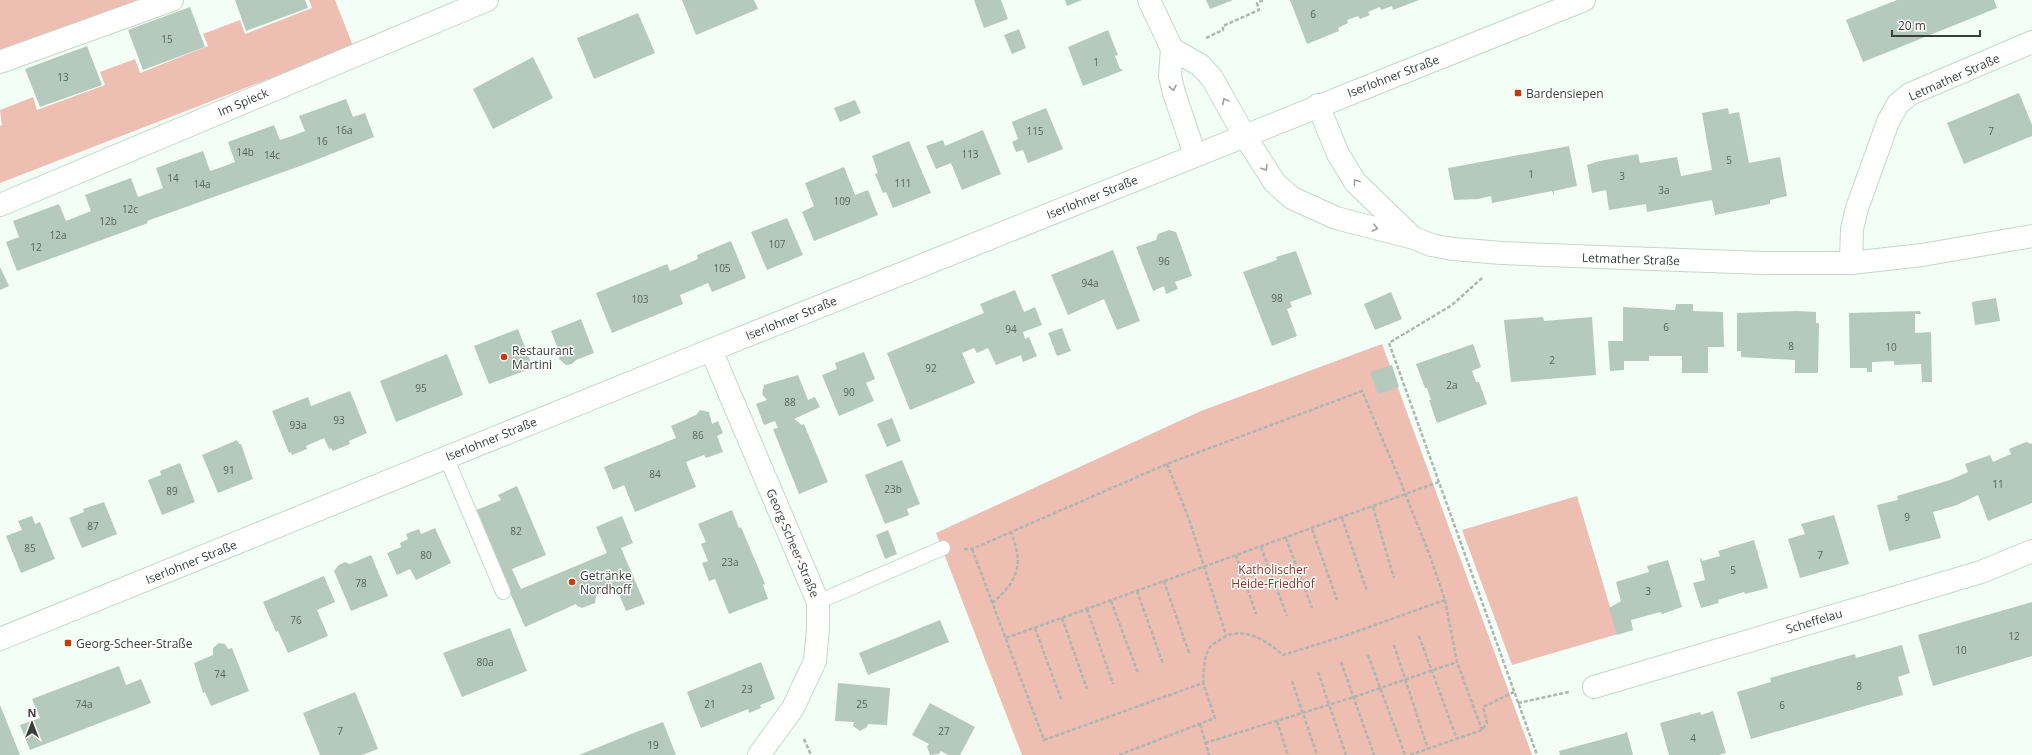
<svg xmlns="http://www.w3.org/2000/svg" width="2032" height="755" font-family="'Open Sans',sans-serif">
<style>
.green{fill:#edbeb1}
.building{fill:#b6c9bd}
.lines{fill:none;stroke-linecap:round;stroke-linejoin:round}
.lane-casing{stroke:#c4d7ca;stroke-width:16}
.street-casing{stroke:#c4d7ca;stroke-width:24}
.primary-casing{stroke:#c4d7ca;stroke-width:24}
.path{stroke:#adb7b0;stroke-width:2.5;stroke-dasharray:4 2;stroke-linecap:butt}
.lane{stroke:#fff;stroke-width:14}
.street{stroke:#fff;stroke-width:22}
.primary{stroke:#fff;stroke-width:22}
.oneway{stroke:#9c9f9c}
.poi-dot{fill:#c43c0a;stroke:#fff;stroke-width:1.5}
.labels{text-anchor:middle;dominant-baseline:central;stroke-width:3;stroke-linejoin:round;paint-order:stroke}
.number-label{font-size:10px;fill:#58625b}
.street-label{font-size:12px;fill:#383f3a;stroke:#fff}
.poi-label{font-size:12px;fill:#383f3a;stroke:#fff;text-anchor:start}
.park-label{font-size:12px;fill:#843a25;stroke:#fff}
</style>
<rect width="100%" height="100%" fill="#f2fef6"/>
<g class="green">
<polygon points="0,0 142,0 0,51"/>
<polygon points="309,0 335,0 353,46 0,183 0,126 2,125 0,110 33,97 37,110 105,85 100,72 135,59 140,73 208,46 203,34 240,20 245,34 312,8"/>
<polygon points="1382,344 1532,755 1022,755 936,533 1201,411"/>
<polygon points="1577,496 1618,634 1512,665 1462,530"/>
</g>
<g class="building">
<polygon points="235,0 305,0 308,8 246,31"/>
<polygon points="682,0 754,0 758,9 696,35"/>
<polygon points="974,0 1001,0 1008,19 984,28"/>
<polygon points="1065,0 1082,0 1067,6"/>
<polygon points="1206,0 1233,0 1210,9"/>
<polygon points="1290,0 1419,0 1393,10 1392,6 1381,10 1380,7 1368,12 1370,15 1360,19 1358,16 1347,20 1348,23 1338,28 1339,31 1307,44"/>
<polygon points="1897,0 1994,0 1997,8 1863,62 1846,20"/>
<polygon points="190,7 205,47 143,70 128,30"/>
<polygon points="638,13 655,53 594,79 577,38"/>
<polygon points="1019,29 1026,48 1012,54 1004,35"/>
<polygon points="1108,30 1118,55 1115,56 1120,69 1124,70 1083,86 1068,47"/>
<polygon points="87,46 102,85 40,107 25,69"/>
<polygon points="533,57 553,98 493,129 473,89"/>
<polygon points="2019,93 2032,125 2032,136 1964,164 1947,123"/>
<polygon points="346,99 353,117 365,113 374,137 303,165 147,221 148,223 17,271 6,242 19,237 13,221 59,204 66,221 91,211 85,195 131,178 138,197 163,188 156,168 203,151 210,171 222,167 235,162 228,142 274,125 280,140 292,136 305,131 299,116"/>
<polygon points="855,100 861,113 840,122 834,108"/>
<polygon points="1046,108 1063,149 1028,163 1023,150 1016,152 1012,142 1018,139 1012,122"/>
<polygon points="1728,108 1729,114 1739,112 1749,163 1780,157 1787,196 1770,200 1770,204 1715,215 1712,200 1647,212 1646,204 1609,210 1606,190 1592,193 1587,165 1600,161 1638,154 1640,163 1677,157 1681,176 1712,170 1702,113"/>
<polygon points="983,130 1001,174 962,190 951,163 936,169 926,146 943,140 945,146"/>
<polygon points="909,141 931,193 893,208 886,192 883,193 875,174 878,173 872,156"/>
<polygon points="1569,146 1577,186 1554,191 1554,195 1552,191 1492,203 1491,196 1478,199 1454,200 1448,168"/>
<polygon points="844,167 855,195 868,190 878,215 814,241 802,212 814,206 805,183"/>
<polygon points="787,218 803,255 767,270 751,232"/>
<polygon points="1169,230 1176,232 1192,276 1175,282 1178,289 1166,294 1164,286 1153,291 1136,247 1156,240 1158,234"/>
<polygon points="731,241 746,278 712,292 708,283 692,290 680,295 683,304 612,333 596,293 667,264 670,271 698,259 697,255"/>
<polygon points="1113,250 1140,321 1117,330 1104,299 1068,315 1051,275"/>
<polygon points="1296,251 1312,294 1290,302 1292,307 1287,309 1297,336 1272,346 1243,272 1277,260 1276,257"/>
<polygon points="0,267 9,286 0,290"/>
<polygon points="1015,290 1024,312 1035,307 1042,325 1023,332 1025,339 1029,337 1037,356 1023,362 1021,355 996,365 988,348 977,353 974,348 962,353 975,383 910,410 887,353 984,313 980,304"/>
<polygon points="1391,292 1402,319 1375,330 1364,304"/>
<polygon points="1996,298 2000,321 1975,325 1972,302"/>
<polygon points="1676,304 1693,304 1693,311 1723,312 1724,347 1708,347 1708,373 1682,373 1682,356 1649,356 1649,361 1624,361 1624,370 1610,371 1608,341 1623,341 1623,307 1675,310"/>
<polygon points="1797,311 1816,312 1816,323 1819,323 1818,373 1795,373 1795,360 1741,357 1741,351 1737,351 1737,313"/>
<polygon points="1920,311 1921,314 1915,314 1915,333 1931,332 1932,382 1922,382 1921,364 1894,365 1894,361 1872,362 1872,372 1867,372 1867,368 1850,368 1849,313"/>
<polygon points="1543,317 1544,321 1592,317 1596,375 1511,382 1504,320"/>
<polygon points="581,319 594,353 576,360 572,364 566,365 559,359 560,354 551,331"/>
<polygon points="1062,328 1071,351 1057,356 1048,333"/>
<polygon points="518,329 533,368 489,384 474,346"/>
<polygon points="1473,344 1481,367 1472,371 1476,382 1479,382 1487,404 1437,423 1429,400 1431,400 1427,388 1425,388 1416,364"/>
<polygon points="864,352 875,379 866,383 874,401 839,416 822,375 837,369 835,363"/>
<polygon points="447,354 463,395 396,422 380,381"/>
<polygon points="1392,365 1399,387 1378,394 1370,372"/>
<polygon points="798,375 808,400 815,397 820,407 794,419 802,425 804,424 828,482 799,494 773,429 778,428 775,421 764,425 756,404 767,400 762,394 764,385"/>
<polygon points="350,391 367,433 349,441 350,444 333,451 331,448 329,449 324,438 306,446 307,449 292,455 291,452 289,453 272,411 308,397 311,406"/>
<polygon points="700,410 709,412 712,424 718,421 723,433 717,436 723,452 706,458 704,455 686,462 696,487 635,512 624,485 613,490 604,467 676,438 671,426 696,415"/>
<polygon points="892,418 901,441 887,447 877,424"/>
<polygon points="237,440 239,444 241,444 253,479 218,493 202,455"/>
<polygon points="2026,442 2032,444 2032,503 1988,521 1978,495 1957,505 1933,512 1941,538 1889,551 1877,505 1898,500 1897,496 1950,480 1968,472 1965,464 1990,455 1993,462 2011,454 2009,449"/>
<polygon points="902,460 920,504 907,509 909,515 885,524 865,475"/>
<polygon points="180,463 195,502 162,515 148,480 161,475 160,471"/>
<polygon points="517,486 546,555 512,569 521,589 607,553 596,527 622,516 633,543 621,548 645,604 626,611 616,587 596,596 595,603 582,608 577,606 576,604 525,627 474,511 501,500 498,495"/>
<polygon points="104,502 117,534 82,548 69,518 84,512 83,509"/>
<polygon points="732,510 739,528 741,527 765,584 763,585 768,599 729,614 715,579 709,581 702,563 708,561 701,544 706,542 698,524"/>
<polygon points="1834,515 1849,564 1800,578 1788,539 1805,534 1801,524"/>
<polygon points="32,516 35,524 40,522 55,559 21,573 6,536 22,530 18,521"/>
<polygon points="435,528 451,563 416,580 410,569 397,575 387,553 401,547 400,543 408,539 406,534 419,529 421,534"/>
<polygon points="888,530 897,554 885,559 876,535"/>
<polygon points="1754,540 1768,588 1745,594 1744,592 1718,600 1719,603 1701,608 1693,583 1705,580 1700,559 1701,558 1702,561 1720,556 1718,551"/>
<polygon points="371,555 388,596 351,611 334,571 339,565 345,562 350,564"/>
<polygon points="1668,560 1682,607 1662,614 1660,612 1631,620 1633,630 1617,635 1609,608 1621,601 1616,582 1649,572 1647,566"/>
<polygon points="324,576 335,602 317,610 328,636 288,653 278,631 276,632 263,602"/>
<polygon points="2032,602 2032,656 1933,686 1918,635"/>
<polygon points="940,620 949,642 868,675 859,653"/>
<polygon points="510,628 527,671 462,697 443,653"/>
<polygon points="219,643 225,644 228,649 232,648 249,691 211,706 205,692 203,693 194,663 213,655 213,648"/>
<polygon points="1902,645 1910,673 1898,677 1903,695 1751,739 1737,692 1771,682 1770,678 1812,666 1855,654 1856,658"/>
<polygon points="761,662 775,699 760,705 761,708 749,713 748,709 701,728 687,692"/>
<polygon points="119,666 126,685 141,679 151,703 30,750 20,725 40,718 32,699"/>
<polygon points="838,683 890,688 887,725 868,724 867,727 860,731 853,726 854,722 835,721"/>
<polygon points="355,692 378,749 362,755 320,755 303,713"/>
<polygon points="930,703 975,727 960,755 948,755 941,751 939,754 930,755 927,747 929,744 912,735"/>
<polygon points="0,705 20,755 0,755"/>
<polygon points="1713,711 1726,753 1719,755 1669,755 1660,723 1700,712 1701,715"/>
<polygon points="663,722 676,755 579,755 631,734"/>
<polygon points="1625,732 1627,732 1633,755 1560,755 1559,751 1626,733"/>
</g>
<g class="lines">
<g class="lane-casing">
<g id="lane">
<polyline points="446,457 503,592"/>
<polyline points="818,602 943,548"/>
</g>
</g>
<g class="street-casing">
<g id="street">
<polyline points="1149,0 1172,49 1170,76 1174,93 1195,155"/>
<polyline points="1172,49 1200,65 1212,78 1244,135 1275,183 1292,198 1336,218 1414,238 1431,245 1453,249 1502,253 1598,257 1764,263 1851,263 1922,255 2032,236"/>
<polyline points="0,62 172,0"/>
<polyline points="1318,105 1338,154 1355,182 1411,236"/>
<polyline points="0,205 487,0"/>
<polyline points="1851,263 1852,229 1857,208 1888,122 1898,104 1910,94 2032,42"/>
<polyline points="711,350 818,602 818,628 815,661 793,708 759,755"/>
<polyline points="1594,687 1981,572 2032,551"/>
</g>
</g>
<g class="primary-casing">
<polyline id="primary" points="0,639 711,350 1584,0"/>
</g>
<g class="path">
<polyline points="1206,38 1223,30 1223,26 1259,10 1257,3 1263,0"/>
<polyline points="1482,278 1452,305 1389,343 1537,755"/>
<polyline points="1167,464 1189,519 1226,635"/>
<polyline points="1373,507 1394,578"/>
<polyline points="1342,518 1367,591"/>
<polyline points="1312,529 1337,600"/>
<polyline points="1286,538 1312,608"/>
<polyline points="1261,547 1287,616"/>
<polyline points="964,549 972,549 1167,464 1362,391 1399,478 1430,556 1445,600 1457,662 1482,730"/>
<path d="M972,549L1044,740L1203,683C1204,673 1203,656 1210,647C1212,644 1217,642 1220,640C1241,624 1266,640 1283,655L1344,636L1445,600"/>
<polyline points="1236,555 1256,614"/>
<polyline points="1164,581 1189,653"/>
<polyline points="1137,591 1163,664"/>
<polyline points="1111,601 1138,673"/>
<path d="M992,603C1018,582 1024,563 1011,533"/>
<polyline points="1087,609 1113,684"/>
<polyline points="1062,618 1087,689"/>
<polyline points="1035,628 1061,699"/>
<polyline points="1419,636 1457,739"/>
<polyline points="1006,638 1439,482"/>
<polyline points="1394,645 1428,749"/>
<polyline points="1368,655 1405,755"/>
<polyline points="1341,662 1374,755"/>
<polyline points="1318,672 1346,755"/>
<polyline points="1292,681 1317,755"/>
<polyline points="1518,703 1569,692"/>
<polyline points="1277,721 1288,755"/>
<polyline points="1200,724 1209,755"/>
<polyline points="804,739 811,755"/>
<polyline points="1205,743 1354,697 1457,662"/>
<polyline points="1119,755 1215,718 1203,683"/>
<polyline points="1410,755 1482,730 1487,723 1483,707 1514,692"/>
</g>
<use href="#lane" class="lane"/>
<use href="#street" class="street"/>
<use href="#primary" class="primary"/>
</g>
<defs><path id="oneway-chevron" d="M-2-3.5L2.5 0L-2 3.5" fill="none" stroke-width="1.6" stroke-linecap="round" stroke-linejoin="round"/></defs>
<g class="oneway">
<use href="#oneway-chevron" transform="translate(1173 88) rotate(79)"/>
<use href="#oneway-chevron" transform="translate(1225 101) rotate(-118)"/>
<use href="#oneway-chevron" transform="translate(1265 168) rotate(58)"/>
<use href="#oneway-chevron" transform="translate(1356 182) rotate(-127)"/>
<use href="#oneway-chevron" transform="translate(1375 228) rotate(14)"/>
</g>
<g class="poi-dot">
<rect x="1514" y="89" width="8" height="8" rx="2"/>
<circle cx="504" cy="357" r="4"/>
<circle cx="572" cy="582" r="4"/>
<rect x="64" y="639" width="8" height="8" rx="2"/>
</g>
<g class="labels">
<g class="number-label">
<text x="1313" y="14">6</text>
<text x="167" y="39">15</text>
<text x="1096" y="62">1</text>
<text x="63" y="77">13</text>
<text x="344" y="130">16a</text>
<text x="1035" y="131">115</text>
<text x="1991" y="131">7</text>
<text x="322" y="141">16</text>
<text x="245" y="152">14b</text>
<text x="970" y="154">113</text>
<text x="272" y="155">14c</text>
<text x="1729" y="160">5</text>
<text x="1531" y="174">1</text>
<text x="1622" y="176">3</text>
<text x="173" y="178">14</text>
<text x="903" y="183">111</text>
<text x="202" y="184">14a</text>
<text x="1664" y="190">3a</text>
<text x="842" y="201">109</text>
<text x="130" y="209">12c</text>
<text x="108" y="221">12b</text>
<text x="58" y="235">12a</text>
<text x="777" y="244">107</text>
<text x="36" y="247">12</text>
<text x="1164" y="261">96</text>
<text x="722" y="268">105</text>
<text x="1090" y="283">94a</text>
<text x="1277" y="298">98</text>
<text x="640" y="299">103</text>
<text x="1666" y="327">6</text>
<text x="1011" y="329">94</text>
<text x="1791" y="346">8</text>
<text x="1891" y="347">10</text>
<text x="1552" y="360">2</text>
<text x="931" y="368">92</text>
<text x="1452" y="385">2a</text>
<text x="421" y="388">95</text>
<text x="849" y="392">90</text>
<text x="790" y="402">88</text>
<text x="339" y="420">93</text>
<text x="298" y="425">93a</text>
<text x="698" y="435">86</text>
<text x="229" y="470">91</text>
<text x="655" y="474">84</text>
<text x="1998" y="484">11</text>
<text x="893" y="489">23b</text>
<text x="172" y="491">89</text>
<text x="1907" y="517">9</text>
<text x="93" y="526">87</text>
<text x="516" y="531">82</text>
<text x="30" y="548">85</text>
<text x="426" y="555">80</text>
<text x="1820" y="555">7</text>
<text x="730" y="562">23a</text>
<text x="1733" y="570">5</text>
<text x="361" y="583">78</text>
<text x="1648" y="591">3</text>
<text x="296" y="620">76</text>
<text x="2014" y="636">12</text>
<text x="1961" y="650">10</text>
<text x="485" y="662">80a</text>
<text x="220" y="674">74</text>
<text x="1859" y="686">8</text>
<text x="747" y="689">23</text>
<text x="84" y="704">74a</text>
<text x="710" y="704">21</text>
<text x="862" y="704">25</text>
<text x="1782" y="705">6</text>
<text x="340" y="731">7</text>
<text x="944" y="731">27</text>
<text x="1693" y="738">4</text>
<text x="653" y="745">19</text>
</g>
<g class="street-label">
<text transform="translate(1393 76) rotate(-21)">Iserlohner Straße</text>
<text transform="translate(1954 77) rotate(-24)">Letmather Straße</text>
<text transform="translate(243 102) rotate(-23)">Im Spieck</text>
<text transform="translate(1092 197) rotate(-22)">Iserlohner Straße</text>
<text transform="translate(1631 259) rotate(2)">Letmather Straße</text>
<text transform="translate(791 318) rotate(-22)">Iserlohner Straße</text>
<text transform="translate(491 439) rotate(-22)">Iserlohner Straße</text>
<text transform="translate(793 543) rotate(67)">Georg-Scheer-Straße</text>
<text transform="translate(191 562) rotate(-22)">Iserlohner Straße</text>
<text transform="translate(1814 621) rotate(-17)">Scheffelau</text>
</g>
<g class="poi-label">
<text x="1526" y="93">Bardensiepen</text>
<text x="512" y="350">Restaurant<tspan x="512" dy="14">Martini</tspan></text>
<text x="580" y="575">Getränke<tspan x="580" dy="14">Nordhoff</tspan></text>
<text x="76" y="643">Georg-Scheer-Straße</text>
</g>
<g class="park-label">
<text x="1273" y="569">Katholischer<tspan x="1273" dy="14">Heide-Friedhof</tspan></text>
</g>
</g>
<g transform="translate(32 723)" stroke="#ffffff" stroke-width="3" paint-order="stroke">
<path d="M0-3L7 15L0 10L-7 15Z" fill="#383f3a"/>
<text y="-6" font-size="11" font-weight="bold" text-anchor="middle" fill="#383f3a">N</text>
</g>
<path d="M1892 30v6h88v-6" fill="none" stroke="#383f3a" stroke-width="2"/>
<text x="1898" y="30" font-size="12" fill="#383f3a" stroke="#ffffff" stroke-width="3" paint-order="stroke">20 m</text>
</svg>
